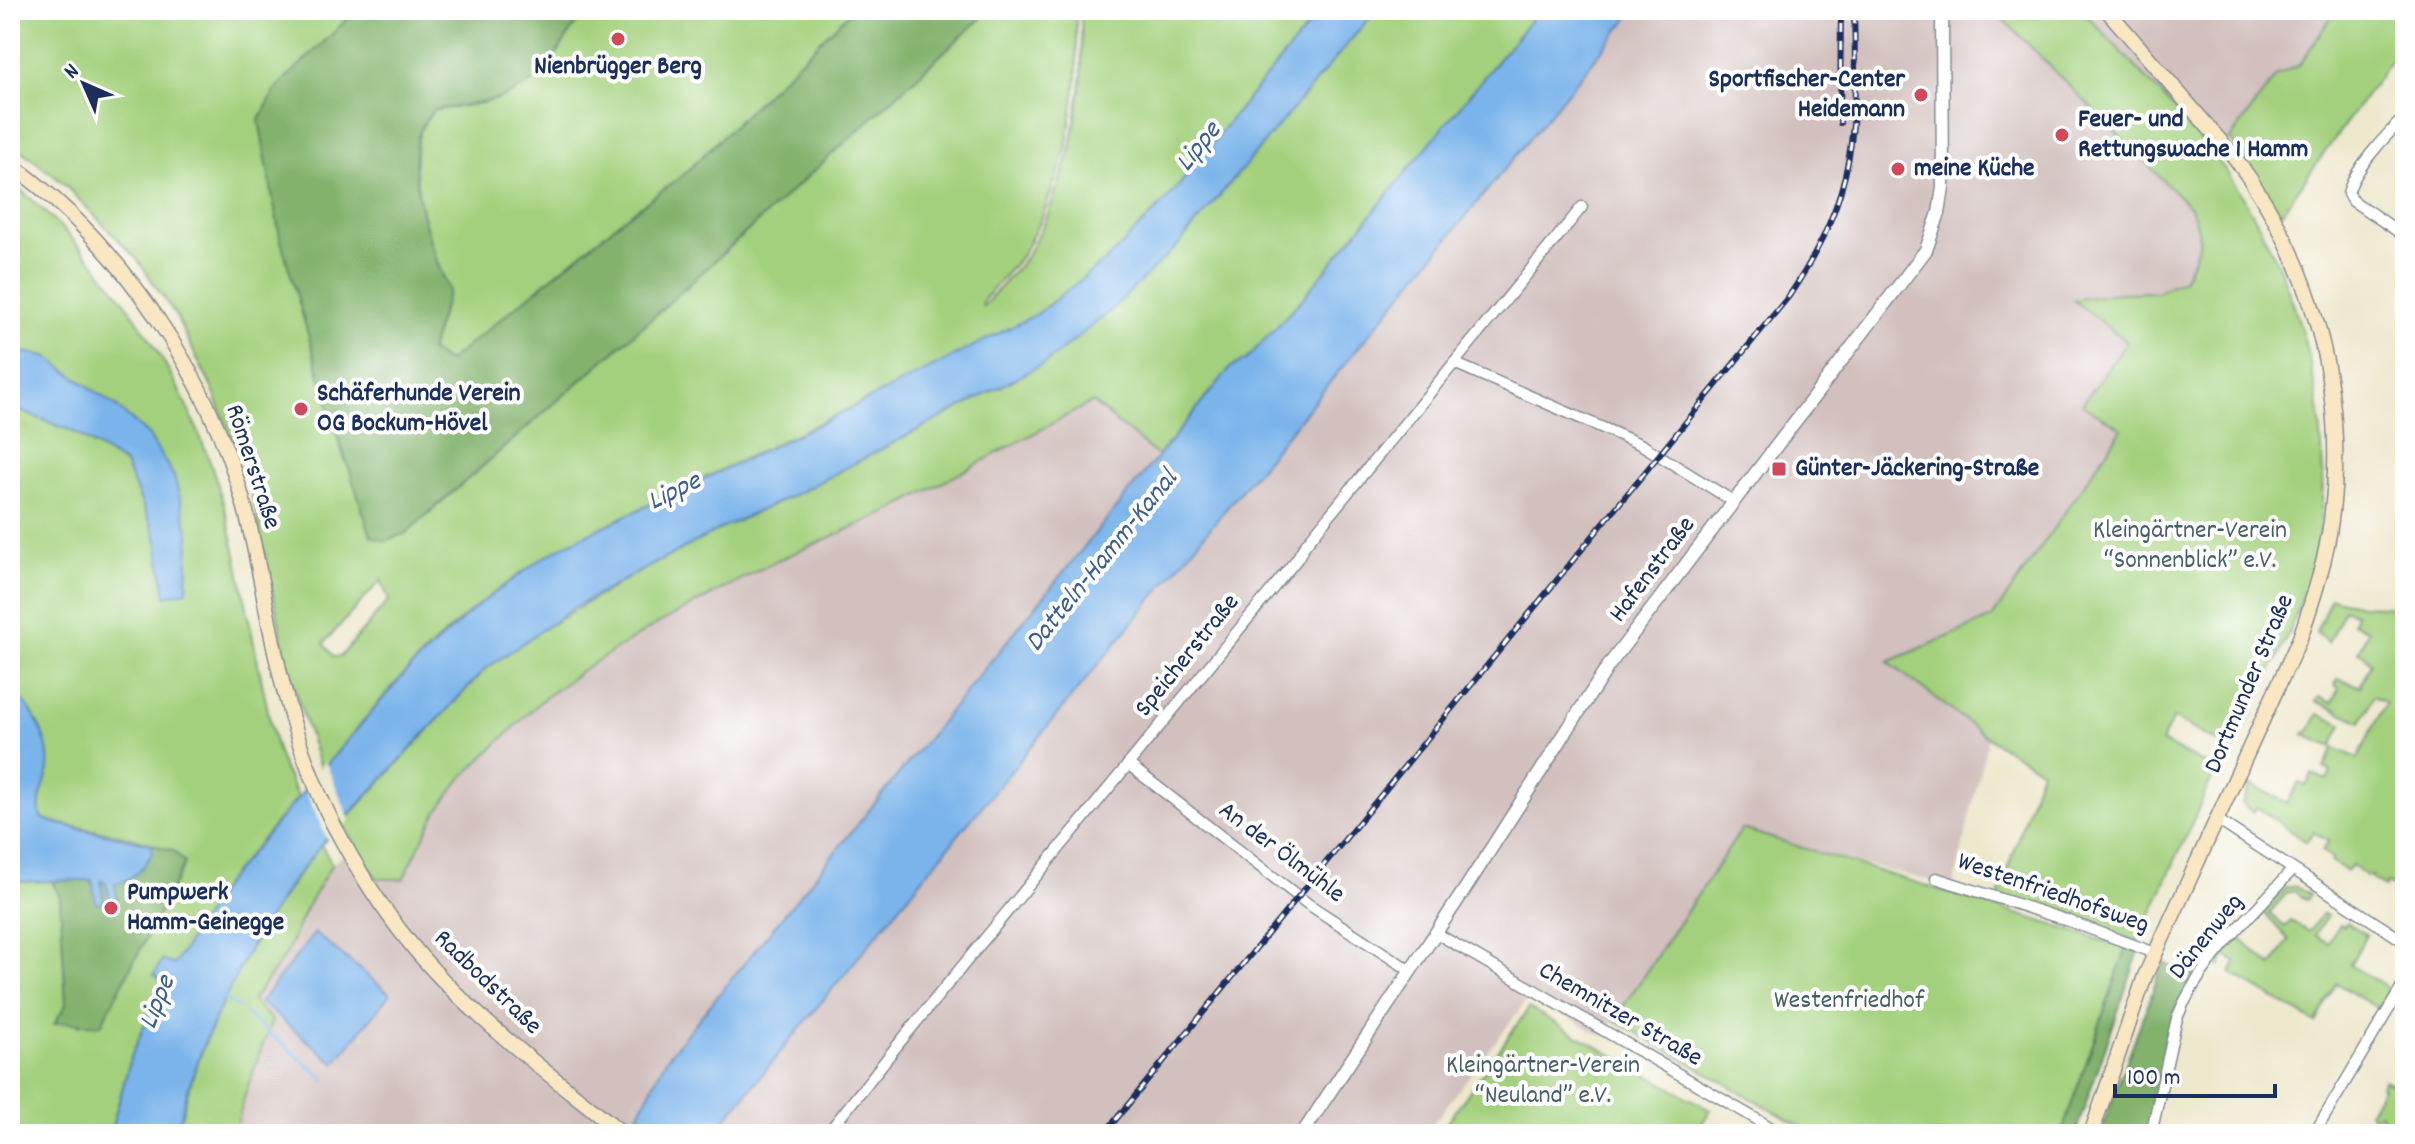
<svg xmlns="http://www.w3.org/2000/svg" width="2415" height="1144" font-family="Dekko,sans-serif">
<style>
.industrial{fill:#d1c0bd}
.green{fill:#a3d07c;stroke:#5f806d;stroke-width:2;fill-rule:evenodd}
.forest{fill:#82b26c;stroke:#4e7065;stroke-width:2}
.water{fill:#7ab4eb;stroke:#4a72a4;stroke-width:2}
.pier{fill:#ede7cb}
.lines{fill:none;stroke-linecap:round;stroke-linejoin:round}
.stream{stroke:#7ab4eb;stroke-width:3}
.minor-casing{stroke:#848b94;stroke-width:13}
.tertiary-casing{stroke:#848b94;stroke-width:15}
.secondary-casing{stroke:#848b94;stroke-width:17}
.minor{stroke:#fff;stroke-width:10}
.tertiary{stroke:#fff;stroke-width:12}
.secondary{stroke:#f9e7c3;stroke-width:14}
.rail-casing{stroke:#1b2f5e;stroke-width:6}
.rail{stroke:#fff;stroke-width:3;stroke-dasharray:9;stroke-linecap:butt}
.poi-dot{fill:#d1495b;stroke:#fff;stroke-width:3}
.labels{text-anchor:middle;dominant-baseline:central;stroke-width:8;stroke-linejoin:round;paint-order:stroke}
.poi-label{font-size:26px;font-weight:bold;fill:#1b2f5e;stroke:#fff;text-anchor:start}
.street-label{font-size:26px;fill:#1b2f5e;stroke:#fff}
.park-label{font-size:26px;fill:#445f67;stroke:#fff}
.water-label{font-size:28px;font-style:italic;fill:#3c5e8f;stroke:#fff}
</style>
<rect width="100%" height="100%" fill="#fff"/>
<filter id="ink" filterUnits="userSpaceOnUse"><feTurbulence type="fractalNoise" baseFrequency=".0125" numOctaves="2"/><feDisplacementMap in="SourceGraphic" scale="16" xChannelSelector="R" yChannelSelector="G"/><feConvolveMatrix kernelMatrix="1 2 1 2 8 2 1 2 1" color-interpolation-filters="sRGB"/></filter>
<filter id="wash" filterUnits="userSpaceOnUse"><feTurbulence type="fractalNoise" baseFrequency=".006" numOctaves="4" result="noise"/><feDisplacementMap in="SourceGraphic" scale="32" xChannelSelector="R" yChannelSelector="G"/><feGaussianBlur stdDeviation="1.8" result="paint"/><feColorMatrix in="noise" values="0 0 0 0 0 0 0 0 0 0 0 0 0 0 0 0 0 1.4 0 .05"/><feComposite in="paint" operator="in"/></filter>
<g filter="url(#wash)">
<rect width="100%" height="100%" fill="#ede7cb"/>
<g class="industrial">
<polygon points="1635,10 2336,10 2299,65 2276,76 2230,139 2214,154 2238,191 2164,366 2009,596 1992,618 1889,662 1988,738 1953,887 1741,832 1602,1036 1530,996 1425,1134 712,1134"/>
<polygon points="1092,402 1158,456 666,1059 637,1117 624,1134 234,1134 247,1088 252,1001 286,954 305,910 332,864 355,846 378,879 421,848 435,815 460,780 542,699 581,671 657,624 734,583 776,561 886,513"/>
</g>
<g class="green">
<path d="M16,10H357L278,87L259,120L280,237L345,462L406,533L652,318L990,10H1076L1077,77L1066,150L1042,218L1022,255L982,302L983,307L1026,257L1046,220L1071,149L1082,76L1081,10H1322L1231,119L1173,193L1110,257L1037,314L987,342L569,543C510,577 452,623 405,673C376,704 349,739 321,771L289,671L256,512L243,467L212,388L176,316L137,259L62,182L10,142V15ZM381,580L389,600L341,656L334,657L324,643Z"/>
<path d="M589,10H852L682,176L622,220L448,362L430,350L449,290C430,251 405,174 420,131C422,124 429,116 433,110L468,106Z"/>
<polygon points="1376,10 1539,10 1303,298 1246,360 1231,367 1158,456 1092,402 886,513 776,561 734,583 657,624 581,671 542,700 460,780 435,815 403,879 378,879 355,846 343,823 484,670 525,640 637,573 722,528 798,493 1047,362 1108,313 1179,244"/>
<path d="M2003,10H2082C2126,58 2173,104 2213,154C2301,265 2350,447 2307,584C2288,642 2259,695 2233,750L2173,718L2161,742L2216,769L2139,941L1998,897L2041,770L1988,738L1888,662L1992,618L2122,429L2082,404L2127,342L2073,300L2118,293L2156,292L2183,280C2198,249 2206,240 2190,207L2000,16Z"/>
<polygon points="2336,10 2405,10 2405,41 2281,213 2230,139 2276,76 2299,65"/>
<path d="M10,181C125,276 202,399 234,546C246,599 255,653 267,706C270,722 273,738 278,753C282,768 291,783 298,797L225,883L174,965L162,960L154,975L164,980L131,1057L110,1134H10V882L52,881L60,897L69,1020L80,1025L131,965L185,863C155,832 82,833 41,818L38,802L48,772L16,692L10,687V407L72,431L125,464L156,536L166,595L187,590L117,407L46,357L10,350Z"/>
<polygon points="2331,598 2361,605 2405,607 2405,887 2402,886 2400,890 2387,883 2385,887 2371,878 2372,876 2366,876 2352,865 2347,871 2331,861 2333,858 2322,851 2328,841 2314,832 2306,842 2257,807 2253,812 2242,804 2251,785 2287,803 2299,783 2306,786 2312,774 2327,780 2331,771 2324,768 2334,748 2358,758 2386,702 2374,696 2361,722 2316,701 2319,697 2332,703 2339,688 2335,685 2338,679 2360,686 2371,663 2364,654 2358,652 2368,631 2353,623 2356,614 2344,609 2328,643 2316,632"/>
<polygon points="2318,714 2342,724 2332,747 2304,735 2305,732 2308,733"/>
<polygon points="1742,829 2127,948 2061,1134 1814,1134 1614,1020"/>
<path d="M321,845L332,864L305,910L286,954L252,1001L272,1020L247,1088L234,1134H177C201,1027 253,931 321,845Z"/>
<polygon points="2294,886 2310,895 2306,900 2294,891 2287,893 2269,913 2285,927 2291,921 2309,932 2322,913 2327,916 2315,935 2328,943 2340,924 2344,926 2347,922 2366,935 2350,965 2389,989 2377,1008 2336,983 2316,1023 2231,973 2236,962 2226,956 2220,967 2216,964 2239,938 2272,966 2289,940 2263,912 2285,888"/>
<polygon points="1529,1008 1710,1110 1696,1134 1439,1134"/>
<polygon points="2384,1080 2405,1091 2405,1134 2370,1134 2377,1123 2381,1125 2384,1121 2380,1119 2382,1114 2379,1112 2376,1116 2369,1113 2383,1088 2381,1086"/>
</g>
<g class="forest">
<path d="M357,10H589C571,25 563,48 548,66C521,101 475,105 433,110C429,116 422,124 420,131C405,174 431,251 449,290L430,350L448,362L622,220L682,176L852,10H990L652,318L406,533L386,541L371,536L329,407L280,237L259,120L277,87Z"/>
<path d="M151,844L174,851L185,863L101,1025C84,1025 70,1020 54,1024L66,1005L60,897L52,881L92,880L96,903L104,902L100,881C131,887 134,875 152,853Z"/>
<polygon points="2127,947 2139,951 2075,1134 2062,1131"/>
<polygon points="2163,963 2195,975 2176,1009 2147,1134 2100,1133"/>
</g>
<g class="water">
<polygon points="1322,10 1376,10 1179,244 1108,313 1047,362 798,493 722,528 637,573 575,607 484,670 321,845 291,883 252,944 221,1006 204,1043 185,1099 177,1134 110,1134 131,1057 163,981 154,975 162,960 174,965 225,883 406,672 476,607 541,559 569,543 830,419 1037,314 1110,257 1173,193 1231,119"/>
<polygon points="1539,10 1635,10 728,1116 712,1134 624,1134 637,1117 666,1059 1231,367 1246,360 1303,298"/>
<polygon points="10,350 46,356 117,407 148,435 174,476 189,534 187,591 166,596 156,536 125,464 72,431 10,407"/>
<path d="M10,687C31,705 52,741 48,769C46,789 36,796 41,818L58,824L151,844L152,853C142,870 135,878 115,884L117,900L110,901L106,882L101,881L104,903L96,904L92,880L10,882Z"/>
<polygon points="315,933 390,994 335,1063 260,1002"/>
</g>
<polygon class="pier" points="325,761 350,820 329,843 303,786"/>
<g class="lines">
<g class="stream">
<polyline points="222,997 239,1008"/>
<polyline points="246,1014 325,1079"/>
</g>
</g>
</g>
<g filter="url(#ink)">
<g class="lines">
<g class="minor-casing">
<g id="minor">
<path d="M2405,117C2387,134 2353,170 2348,194L2353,201L2405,236"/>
<polyline points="1454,363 1642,445 1733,501"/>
<polyline points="1128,764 1308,904 1411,971"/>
<polyline points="2216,819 2405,942"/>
<polyline points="1936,878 2069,921 2155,953"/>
<polyline points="1436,933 1782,1134"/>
<polyline points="827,1134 900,1042 1297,559 1305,545 1582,207"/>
<path d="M2151,1134L2177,1018C2200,960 2252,916 2292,870"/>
<polyline points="2314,1134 2405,982"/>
</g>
</g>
<g class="tertiary-casing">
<polyline id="tertiary" points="1302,1134 1467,886 1609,665 1926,250 1939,213 1943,187 1942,10"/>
</g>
<g class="secondary-casing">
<g id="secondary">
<path d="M10,164C121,243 210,377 245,508C258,557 265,607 276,656C290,720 311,787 344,844C365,882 390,920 419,954C477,1022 554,1077 623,1134"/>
<path d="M2091,1134L2145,976L2300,638C2313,599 2326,561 2331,520C2348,391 2313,262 2235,158L2107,10"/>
</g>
</g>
<use href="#minor" class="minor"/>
<use href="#tertiary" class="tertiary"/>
<use href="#secondary" class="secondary"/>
<g class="rail-casing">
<g id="rail">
<polyline points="1840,123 1841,10"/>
<path d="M1104,1134L1789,296C1858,193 1857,129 1854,10"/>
</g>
</g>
<use href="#rail" class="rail"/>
</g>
</g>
<g class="poi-dot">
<circle cx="618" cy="39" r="8"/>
<circle cx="1921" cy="95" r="8"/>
<circle cx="2062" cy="135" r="8"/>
<circle cx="1898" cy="169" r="8"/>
<circle cx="301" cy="409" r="8"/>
<rect x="1771" y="461" width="16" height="16" rx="4"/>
<circle cx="111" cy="908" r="8"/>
</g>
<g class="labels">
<g class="poi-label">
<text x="618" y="67" text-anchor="middle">Nienbrügger Berg</text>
<text x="1905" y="80" text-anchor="end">Sportfischer-Center<tspan x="1905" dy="30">Heidemann</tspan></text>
<text x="2078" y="120">Feuer- und<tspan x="2078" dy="30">Rettungswache 1 Hamm</tspan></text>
<text x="1914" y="169">meine Küche</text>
<text x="317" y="394">Schäferhunde Verein<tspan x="317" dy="30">OG Bockum-Hövel</tspan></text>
<text x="1795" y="469">Günter-Jäckering-Straße</text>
<text x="127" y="893">Pumpwerk<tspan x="127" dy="30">Hamm-Geinegge</tspan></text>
</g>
<g class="street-label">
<text transform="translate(252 467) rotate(72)">Römerstraße</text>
<text transform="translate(1653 570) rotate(-53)">Hafenstraße</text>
<text transform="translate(1188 656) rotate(-51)">Speicherstraße</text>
<text transform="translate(2250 684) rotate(-67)">Dortmunder Straße</text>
<text transform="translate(1281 853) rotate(37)">An der Ölmühle</text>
<text transform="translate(2053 894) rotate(19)">Westenfriedhofsweg</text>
<text transform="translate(2207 937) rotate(-51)">Dänenweg</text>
<text transform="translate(487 983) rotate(44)">Radbodstraße</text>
<text transform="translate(1620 1015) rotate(30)">Chemnitzer Straße</text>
</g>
<g class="park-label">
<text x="2190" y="531">Kleingärtner-Verein<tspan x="2190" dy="30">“Sonnenblick” e.V.</tspan></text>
<text x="1849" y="1001">Westenfriedhof</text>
<text x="1543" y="1066">Kleingärtner-Verein<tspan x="1543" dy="30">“Neuland” e.V.</tspan></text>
</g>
<g class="water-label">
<text transform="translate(1200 148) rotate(-51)">Lippe</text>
<text transform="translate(675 493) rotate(-26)">Lippe</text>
<text transform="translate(1103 562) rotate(-51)">Datteln-Hamm-Kanal</text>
<text transform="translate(159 1003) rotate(-68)">Lippe</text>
</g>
</g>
<rect width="2415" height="1144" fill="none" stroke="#fff" stroke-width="40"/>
<g transform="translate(84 84) rotate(315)" stroke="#ffffff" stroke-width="6" paint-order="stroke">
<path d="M0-6L14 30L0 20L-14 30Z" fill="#1b2f5e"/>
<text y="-12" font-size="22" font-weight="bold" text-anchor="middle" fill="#1b2f5e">N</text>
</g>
<path d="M2115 1084v12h160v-12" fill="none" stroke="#1b2f5e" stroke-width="4"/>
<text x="2127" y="1084" font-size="24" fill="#1b2f5e" stroke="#ffffff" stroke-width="6" paint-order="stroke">100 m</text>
</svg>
